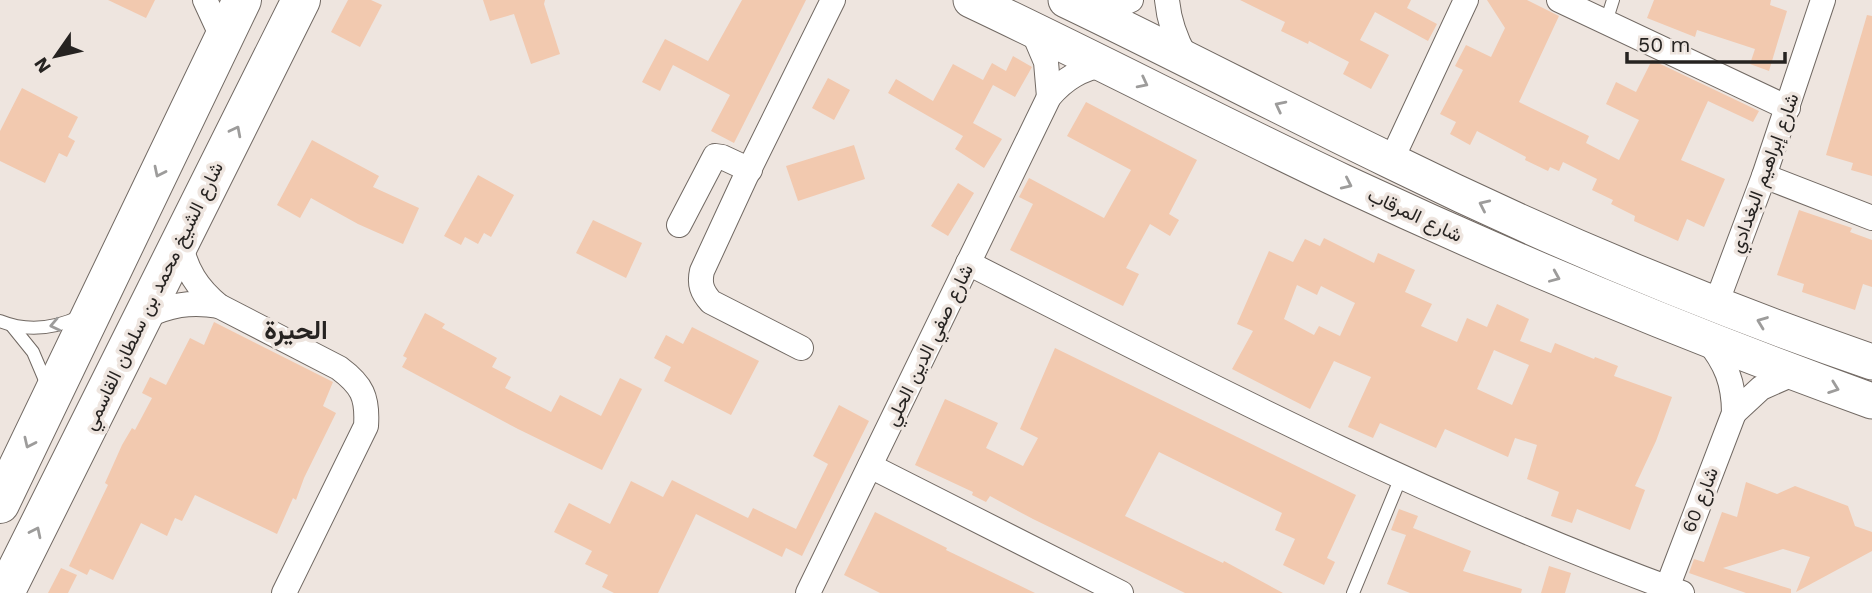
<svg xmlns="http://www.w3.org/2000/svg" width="1872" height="593" font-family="'Work Sans',Vazirmatn,sans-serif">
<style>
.building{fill:#f2c9af;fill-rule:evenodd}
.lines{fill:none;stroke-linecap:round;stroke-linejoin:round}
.lane-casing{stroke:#716963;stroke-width:14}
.street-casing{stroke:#716963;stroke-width:26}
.secondary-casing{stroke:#716963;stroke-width:37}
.primary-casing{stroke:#716963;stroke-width:40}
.lane{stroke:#fff;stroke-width:12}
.street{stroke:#fff;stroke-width:24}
.secondary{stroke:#fff;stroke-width:35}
.primary{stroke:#fff;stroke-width:38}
.oneway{stroke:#9d9c9b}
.labels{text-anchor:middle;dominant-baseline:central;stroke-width:7;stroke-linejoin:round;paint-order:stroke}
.street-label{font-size:19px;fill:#262321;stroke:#eee5df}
.district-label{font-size:26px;font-weight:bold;fill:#262321;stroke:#eee5df}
</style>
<rect width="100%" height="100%" fill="#eee5df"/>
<g class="building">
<polygon points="108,0 155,0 146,18"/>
<polygon points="348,0 371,0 382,5 360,47 331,32"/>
<polygon points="483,0 545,0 544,4 560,54 531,64 514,14 490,21"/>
<polygon points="742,0 806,0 734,143 711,131 730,95 673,65 660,91 642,82 665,39 708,61"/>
<polygon points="1240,0 1411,0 1407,8 1437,24 1428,41 1375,12 1360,40 1389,55 1371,89 1343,74 1349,62 1309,41 1308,44 1281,31 1285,22"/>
<polygon points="1487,0 1527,0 1559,16 1519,102 1589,136 1586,143 1619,160 1639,120 1606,104 1616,82 1636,92 1652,60 1759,111 1753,122 1708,101 1681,160 1725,179 1704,227 1687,219 1678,241 1634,221 1635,216 1611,204 1613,200 1592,190 1597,179 1563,162 1559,171 1550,167 1548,171 1525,160 1526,157 1477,131 1470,145 1450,134 1456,122 1440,114 1463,70 1455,66 1466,45 1491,57 1505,28"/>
<polygon points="1654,0 1771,0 1770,5 1787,11 1769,71 1750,64 1755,49 1697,30 1695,37 1647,18"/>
<polygon points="1867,15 1872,16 1872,176 1851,170 1853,163 1826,155"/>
<polygon points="1013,56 1032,67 1015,97 993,85 973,123 1002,139 984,168 955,149 963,136 888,93 896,79 933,101 953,64 983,80 992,63 1006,71"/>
<polygon points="828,78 850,90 834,120 812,108"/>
<polygon points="22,88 78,117 68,137 75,141 67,157 59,153 45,183 0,161 0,131"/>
<polygon points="1086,102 1197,160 1169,214 1179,220 1170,236 1150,224 1126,268 1139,274 1123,306 1010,250 1033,204 1019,197 1029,178 1104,218 1131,170 1067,136"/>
<polygon points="312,140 379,176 373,187 419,208 403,244 358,224 311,198 300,218 277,205"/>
<polygon points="854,145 865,179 798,201 786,166"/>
<polygon points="478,175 514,195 491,237 484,233 478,244 465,237 461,245 444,236"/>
<polygon points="958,183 974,193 948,236 931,226"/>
<polygon points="1799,210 1852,228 1850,232 1872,240 1872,287 1863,284 1855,310 1802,292 1804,284 1777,275"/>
<polygon points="593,220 642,243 626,278 576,253"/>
<path d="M1324,238L1374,263L1378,253L1415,270L1405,292L1432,304L1421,326L1457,342L1467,318L1487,327L1497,304L1529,319L1520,341L1551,353L1555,343L1594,359L1595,357L1618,366L1614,376L1672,397L1656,441L1635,486L1645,490L1630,530L1577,509L1572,523L1551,516L1559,492L1527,479L1537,445L1515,438L1508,457L1445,429L1436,448L1380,423L1373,438L1348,427L1371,377L1334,361L1310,409L1232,369L1253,331L1237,324L1269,251L1293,262L1305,239L1320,246ZM1297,285L1317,295L1321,286L1355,303L1340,336L1319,326L1314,335L1284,319ZM1494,350L1529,365L1512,405L1477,389Z"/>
<polygon points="425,313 445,324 442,328 497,358 492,367 511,377 505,388 551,412 560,395 601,416 620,378 642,389 602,470 518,429 402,367 407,358 403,356"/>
<polygon points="214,322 333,382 323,406 336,413 304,478 296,500 293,498 277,534 195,495 182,521 175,518 167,536 141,523 113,580 90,569 87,575 69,566 108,485 105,483 122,445 132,428 135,430 152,398 142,393 150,377 166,385 190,338 204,345"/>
<polygon points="692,327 759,361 731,415 664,381 671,367 654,358 666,335 683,344"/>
<polygon points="1055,348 1356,495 1327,558 1335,562 1324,585 1283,565 1295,539 1275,530 1282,513 1159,452 1125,516 1223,563 1224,561 1283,593 1185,593 1033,519 990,496 986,502 972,495 973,492 915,465 945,399 998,423 986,448 1023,466 1038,438 1020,429"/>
<polygon points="839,405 869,421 802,556 786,548 782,557 696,514 658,593 614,593 602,587 608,575 585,564 592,551 554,532 569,503 610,524 631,481 663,497 672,480 748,518 753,508 796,529 828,464 813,456"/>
<polygon points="1746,482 1777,494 1795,486 1848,506 1855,526 1872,532 1872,551 1796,592 1810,557 1783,549 1723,568 1791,589 1791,593 1746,593 1689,573 1694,559 1704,562 1722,512 1737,517"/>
<polygon points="1399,509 1418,516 1413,528 1471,551 1463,571 1522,589 1521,593 1410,593 1387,584 1406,535 1391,530"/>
<polygon points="875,512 947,548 946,550 1035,593 880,593 844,575"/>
<polygon points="1549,566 1571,573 1565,593 1541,593"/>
<polygon points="61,568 77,575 68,593 48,593"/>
</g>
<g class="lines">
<g class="lane-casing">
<g id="lane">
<polyline points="1606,22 1613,0"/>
<path d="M0,321C27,332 54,329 81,316"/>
<polyline points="12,326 33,352 47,385"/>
<polyline points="1353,593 1401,477"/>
</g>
</g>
<g class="street-casing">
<g id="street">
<polyline points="205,0 223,39"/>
<path d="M1167,0C1169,21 1175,38 1185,56"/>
<polyline points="1559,0 1788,108"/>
<polyline points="1098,15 1131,0"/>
<polyline points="1032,29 1046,62 1049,97"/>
<polyline points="1391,161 1466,0"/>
<polyline points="1764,176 1872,218"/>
<polyline points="679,225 715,156 722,157 750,170"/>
<path d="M180,242C186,270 197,288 219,306L339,368C362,385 368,397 366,426L284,593"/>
<path d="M968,263C1202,382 1435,503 1682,593"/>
<polyline points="1716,304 1764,176 1823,0"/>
<path d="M142,318C169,305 190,301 219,306"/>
<path d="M801,348L711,302C702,292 699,284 702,271L745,178L833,0"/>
<polyline points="1734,413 1761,388 1795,373"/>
<polyline points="870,466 1121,593"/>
<path d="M1667,588L1734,413C1734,383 1726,363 1707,340"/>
<path d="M808,593L1049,97C1065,78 1081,69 1106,64"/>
</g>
</g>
<g class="secondary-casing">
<g id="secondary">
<path d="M971,0C1096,59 1218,123 1343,182C1516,263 1692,336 1872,401"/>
<path d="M1066,0C1175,52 1281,108 1389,160C1545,237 1707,305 1872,362"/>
</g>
</g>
<g class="primary-casing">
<g id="primary">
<polyline points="0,504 242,0"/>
<polyline points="5,593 301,0"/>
</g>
</g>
<use href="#lane" class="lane"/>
<use href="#street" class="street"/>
<use href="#secondary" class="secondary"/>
<use href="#primary" class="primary"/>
</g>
<defs><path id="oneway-chevron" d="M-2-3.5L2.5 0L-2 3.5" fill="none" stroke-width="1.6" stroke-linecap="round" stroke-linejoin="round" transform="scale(1.75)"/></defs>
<g class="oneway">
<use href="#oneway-chevron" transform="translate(1143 83) rotate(27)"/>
<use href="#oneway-chevron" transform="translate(1280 106) rotate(-153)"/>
<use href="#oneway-chevron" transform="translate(236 131) rotate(-63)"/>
<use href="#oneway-chevron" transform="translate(159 172) rotate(116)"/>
<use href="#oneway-chevron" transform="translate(1347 184) rotate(25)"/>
<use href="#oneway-chevron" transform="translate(1484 205) rotate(-155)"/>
<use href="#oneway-chevron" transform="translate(1555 277) rotate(23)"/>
<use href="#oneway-chevron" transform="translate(1762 322) rotate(-159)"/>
<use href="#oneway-chevron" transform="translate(55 325) rotate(168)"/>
<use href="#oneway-chevron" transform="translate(1834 388) rotate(20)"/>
<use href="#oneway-chevron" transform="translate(29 443) rotate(115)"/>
<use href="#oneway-chevron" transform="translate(36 532) rotate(-64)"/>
</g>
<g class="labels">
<g class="street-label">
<text transform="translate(1764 173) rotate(-70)">شارع إبراهيم البغدادي</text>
<text transform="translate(1415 215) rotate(25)">شارع المرقاب</text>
<text transform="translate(153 296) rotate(-64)">شارع الشيخ محمد بن سلطان القاسمي</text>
<text transform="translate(929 345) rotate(-64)">شارع صفي الدين الحلي</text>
<text transform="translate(1700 500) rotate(-69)">شارع 60</text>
</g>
<g class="district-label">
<text x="296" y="330">الحيرة</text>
</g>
</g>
<g transform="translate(56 56) rotate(236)" stroke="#eee5df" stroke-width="5" paint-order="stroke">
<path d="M0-5L12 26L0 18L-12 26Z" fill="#262321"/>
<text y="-10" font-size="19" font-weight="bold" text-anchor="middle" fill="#262321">N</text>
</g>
<path d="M1627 52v10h158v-10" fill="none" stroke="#262321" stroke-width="3.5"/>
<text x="1638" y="52" font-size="21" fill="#262321" stroke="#eee5df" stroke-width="5" paint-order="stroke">50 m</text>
</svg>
